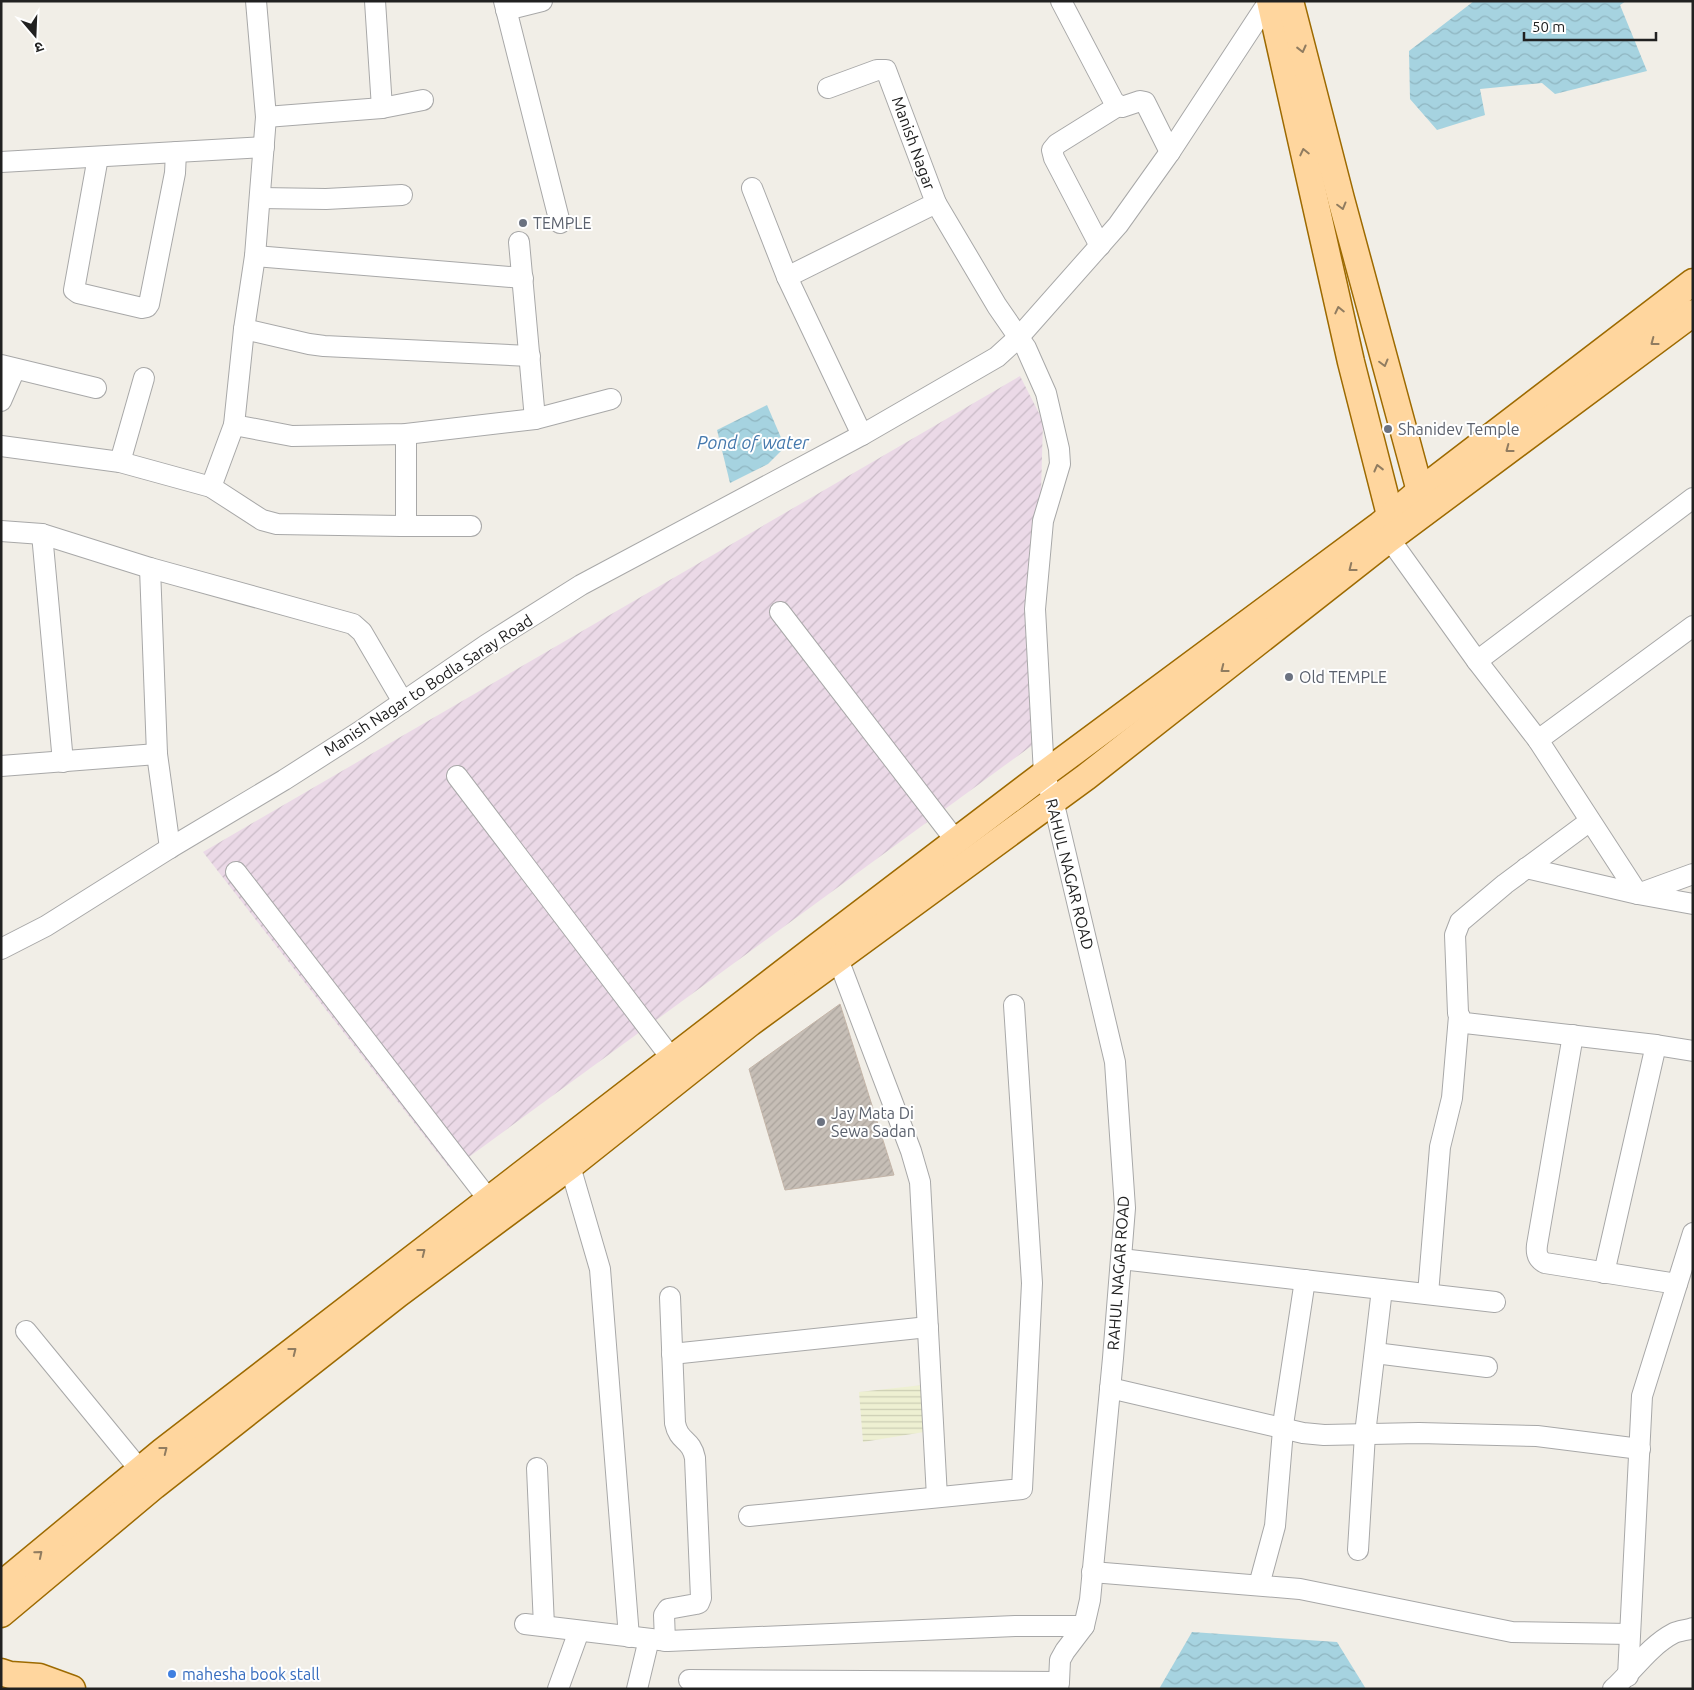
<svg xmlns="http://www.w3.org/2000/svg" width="1694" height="1690" font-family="Ubuntu,'Noto Sans Devanagari',sans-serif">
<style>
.industrial{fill:url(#industrial-furrows)}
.farmland{fill:url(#farmland-rules)}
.water{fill:url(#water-waves)}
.building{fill:url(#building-hatch);stroke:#c4b5a8}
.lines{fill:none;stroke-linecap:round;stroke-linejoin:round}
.minor-casing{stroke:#a8a8a8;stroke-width:22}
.major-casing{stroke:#9d6a00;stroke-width:29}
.minor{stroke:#fff;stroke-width:20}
.major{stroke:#ffd69e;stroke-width:26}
.oneway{stroke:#907c60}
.worship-dot{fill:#6b7280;stroke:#fff;stroke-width:2}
.shop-dot{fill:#3f7fe0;stroke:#fff;stroke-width:2}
.labels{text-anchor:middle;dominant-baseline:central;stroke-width:4;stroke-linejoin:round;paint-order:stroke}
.street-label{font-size:16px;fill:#212121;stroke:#fff}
.worship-label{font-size:16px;fill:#5b616d;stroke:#fff;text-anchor:start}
.shop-label{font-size:16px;fill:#366cbe;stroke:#fff;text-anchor:start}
.water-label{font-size:18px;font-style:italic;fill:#4579ad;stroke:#fff}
</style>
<defs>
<pattern id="industrial-furrows" width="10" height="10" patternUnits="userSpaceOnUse" patternTransform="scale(1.25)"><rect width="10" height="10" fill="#ebd9e7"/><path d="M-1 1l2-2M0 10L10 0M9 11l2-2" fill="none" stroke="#c9bac6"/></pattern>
<pattern id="farmland-rules" width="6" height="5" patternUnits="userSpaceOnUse" patternTransform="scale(1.25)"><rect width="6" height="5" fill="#eef0d2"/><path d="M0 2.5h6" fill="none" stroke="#ccceb4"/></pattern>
<pattern id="water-waves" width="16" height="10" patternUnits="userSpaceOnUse" patternTransform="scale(1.25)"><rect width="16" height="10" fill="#a6d3e0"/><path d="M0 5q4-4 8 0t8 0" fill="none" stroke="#8fb5c0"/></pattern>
<pattern id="building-hatch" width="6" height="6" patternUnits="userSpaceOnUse" patternTransform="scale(1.25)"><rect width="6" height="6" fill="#c6beb6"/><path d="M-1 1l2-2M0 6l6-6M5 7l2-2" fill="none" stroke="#aaa39c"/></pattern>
</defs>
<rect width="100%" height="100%" fill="#f1eee7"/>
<polygon class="industrial" points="1020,376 1043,421 1034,744 451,1170 203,852"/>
<polygon class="farmland" points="923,1385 924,1432 863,1442 859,1392"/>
<g class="water">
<polygon points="1474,1 1626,1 1620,5 1647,71 1555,94 1542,83 1480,89 1485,115 1437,130 1410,99 1409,51"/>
<polygon points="767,405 785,447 768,464 730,483 717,430"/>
<polygon points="1192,1632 1337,1642 1366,1689 1159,1689"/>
</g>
<polygon class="building" points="840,1004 894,1175 785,1190 749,1069"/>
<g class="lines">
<g class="minor-casing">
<g id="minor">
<polyline points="256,1 266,117 255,256 244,329 234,425 292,436 406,434 535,419 611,399"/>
<polyline points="375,1 382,108"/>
<polyline points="504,1 560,223"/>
<polyline points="1061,1 1114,102 1122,107 1140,101 1145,102 1170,152"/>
<polyline points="506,10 542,1"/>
<polyline points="266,117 382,108 423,100"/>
<polyline points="98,157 74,290 78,293 142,308 147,307 149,304 175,173 176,152"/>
<polyline points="1,162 264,147"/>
<polyline points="752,188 787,277 862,435 997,357 1019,337 1118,225 1170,152 1269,1"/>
<polyline points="260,198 326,199 402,195"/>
<polyline points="936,203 997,306 1026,348 1046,393 1059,449 1060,464 1043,521 1035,609 1044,774 1053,800 1115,1062 1125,1208 1113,1358 1090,1600 1084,1626 1065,1651 1060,1660 1059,1682"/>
<polyline points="519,242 535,419"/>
<polyline points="1100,246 1054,158 1052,150 1057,144 1118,106"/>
<polyline points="255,256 523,278"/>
<polyline points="787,277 936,203 886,70 877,70 828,88"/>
<polyline points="244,329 309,344 324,346 530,356"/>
<polyline points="1,365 96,388"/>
<polyline points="1,401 15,369"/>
<polyline points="1,446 120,462 211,487 262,520 277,524 401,526 405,525 406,522 406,434"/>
<polyline points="120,462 144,378"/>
<polyline points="211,487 234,425"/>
<polyline points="401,526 471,526"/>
<polyline points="1381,527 1477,661 1538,740 1638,894 1693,874"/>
<polyline points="1,531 42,534 150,568 353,624 362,632 403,702"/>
<polyline points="42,534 63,762"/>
<polyline points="150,568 157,754 170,848"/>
<polyline points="780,612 956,841"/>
<polyline points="1477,661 1693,498"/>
<polyline points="1538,740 1693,626"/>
<polyline points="1,766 157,754"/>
<polyline points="457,776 672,1059"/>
<polyline points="1590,821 1505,884 1460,922 1455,935 1458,1013 1462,1021 1465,1023 1656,1045 1693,1051"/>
<polyline points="1526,868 1638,894 1693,904"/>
<polyline points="236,872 489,1200"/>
<polyline points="1,949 46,926 170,848 284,780 359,732 486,645 581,585 862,435"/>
<polyline points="838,959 911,1151 920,1182 937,1497"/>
<path d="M1573,1035L1537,1245C1536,1253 1537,1259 1545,1263L1677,1284"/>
<polyline points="566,1155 570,1166 600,1269 629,1637"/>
<polyline points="1121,1259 1495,1302"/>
<polyline points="1604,1273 1656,1045"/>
<polyline points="1428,1294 1440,1147 1452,1098 1459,1016"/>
<polyline points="26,1331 140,1470"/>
<polyline points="1375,1353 1487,1367"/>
<polyline points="672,1354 928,1327"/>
<polyline points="1110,1388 1303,1433 1324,1435 1419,1433 1537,1436 1640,1449"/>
<polyline points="537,1468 544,1626"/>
<polyline points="749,1516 1022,1489 1032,1283 1014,1005"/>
<polyline points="1358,1550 1365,1434 1382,1289"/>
<polyline points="1092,1572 1300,1589 1512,1632 1630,1634"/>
<polyline points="1259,1585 1275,1526 1284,1418 1305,1280"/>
<polyline points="525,1624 668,1641 1015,1626 1084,1626"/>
<path d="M665,1641L664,1615L668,1609L696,1604L699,1603L701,1598L695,1458C691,1438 679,1443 675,1423L670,1297"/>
<polyline points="1628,1676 1642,1396 1693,1233"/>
<polyline points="689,1680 1059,1682 1058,1689"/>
<polyline points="558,1689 579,1631"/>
<polyline points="637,1689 649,1639"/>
<path d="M1613,1689C1633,1671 1649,1646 1674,1633C1679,1631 1687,1630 1693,1628"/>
</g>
</g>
<g class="major-casing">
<g id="major">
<polyline points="1270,1 1351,362 1390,515"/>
<polyline points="1290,1 1341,199 1420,491"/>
<polyline points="1,1585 163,1451 818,946 1044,774 1380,525 1420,491 1693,282"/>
<polyline points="1,1614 154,1486 398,1294 570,1166 750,1023 1086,777 1389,539 1693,313"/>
<polyline points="1,1672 10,1675 39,1677 72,1689"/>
</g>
</g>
<use href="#minor" class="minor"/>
<use href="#major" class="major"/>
</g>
<defs><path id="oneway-chevron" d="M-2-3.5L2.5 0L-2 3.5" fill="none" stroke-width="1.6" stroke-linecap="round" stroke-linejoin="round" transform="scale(1.25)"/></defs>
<g class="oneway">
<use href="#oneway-chevron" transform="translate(1302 49) rotate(76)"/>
<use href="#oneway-chevron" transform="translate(1304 152) rotate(-103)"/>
<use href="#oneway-chevron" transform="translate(1342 206) rotate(75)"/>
<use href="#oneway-chevron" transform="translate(1339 310) rotate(-103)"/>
<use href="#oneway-chevron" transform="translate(1654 342) rotate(143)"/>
<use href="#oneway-chevron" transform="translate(1384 363) rotate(75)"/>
<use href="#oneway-chevron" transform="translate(1509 449) rotate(143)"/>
<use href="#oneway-chevron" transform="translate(1378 468) rotate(-104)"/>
<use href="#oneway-chevron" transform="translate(1352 568) rotate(142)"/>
<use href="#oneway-chevron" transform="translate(1224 669) rotate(142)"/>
<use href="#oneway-chevron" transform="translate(422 1252) rotate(-38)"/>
<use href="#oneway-chevron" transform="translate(293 1351) rotate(-38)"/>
<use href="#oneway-chevron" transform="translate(164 1450) rotate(-38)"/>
<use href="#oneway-chevron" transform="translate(39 1554) rotate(-40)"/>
</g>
<g class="worship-dot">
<circle cx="523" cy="223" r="5"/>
<circle cx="1388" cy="429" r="5"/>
<circle cx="1289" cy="677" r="5"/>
<circle cx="821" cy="1122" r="5"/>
</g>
<circle class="shop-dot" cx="172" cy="1674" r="5"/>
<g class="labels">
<g class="street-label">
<text transform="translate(914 143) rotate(70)">Manish Nagar</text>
<text transform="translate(428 685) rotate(-33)">Manish Nagar to Bodla Saray Road</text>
<text transform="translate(1070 874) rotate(76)">RAHUL NAGAR ROAD</text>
<text transform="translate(1118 1273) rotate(-86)">RAHUL NAGAR ROAD</text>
</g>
<g class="worship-label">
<text x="533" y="223">TEMPLE</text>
<text x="1398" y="429">Shanidev Temple</text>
<text x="1299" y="677">Old TEMPLE</text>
<text x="831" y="1113">Jay Mata Di<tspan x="831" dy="18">Sewa Sadan</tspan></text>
</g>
<g class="shop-label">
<text x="182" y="1674">mahesha book stall</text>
</g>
<g class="water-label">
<text x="753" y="442">Pond of water</text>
</g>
</g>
<rect width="1694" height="1690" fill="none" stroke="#212121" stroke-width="5"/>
<g transform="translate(35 35) rotate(161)" stroke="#ffffff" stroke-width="4" paint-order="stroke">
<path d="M0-4L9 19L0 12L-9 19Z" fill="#212121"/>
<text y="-8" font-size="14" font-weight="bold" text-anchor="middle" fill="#212121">उ</text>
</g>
<path d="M1524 32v8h132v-8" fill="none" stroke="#212121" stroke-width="2.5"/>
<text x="1532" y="32" font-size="15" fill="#212121" stroke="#ffffff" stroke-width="4" paint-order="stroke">50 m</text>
</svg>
